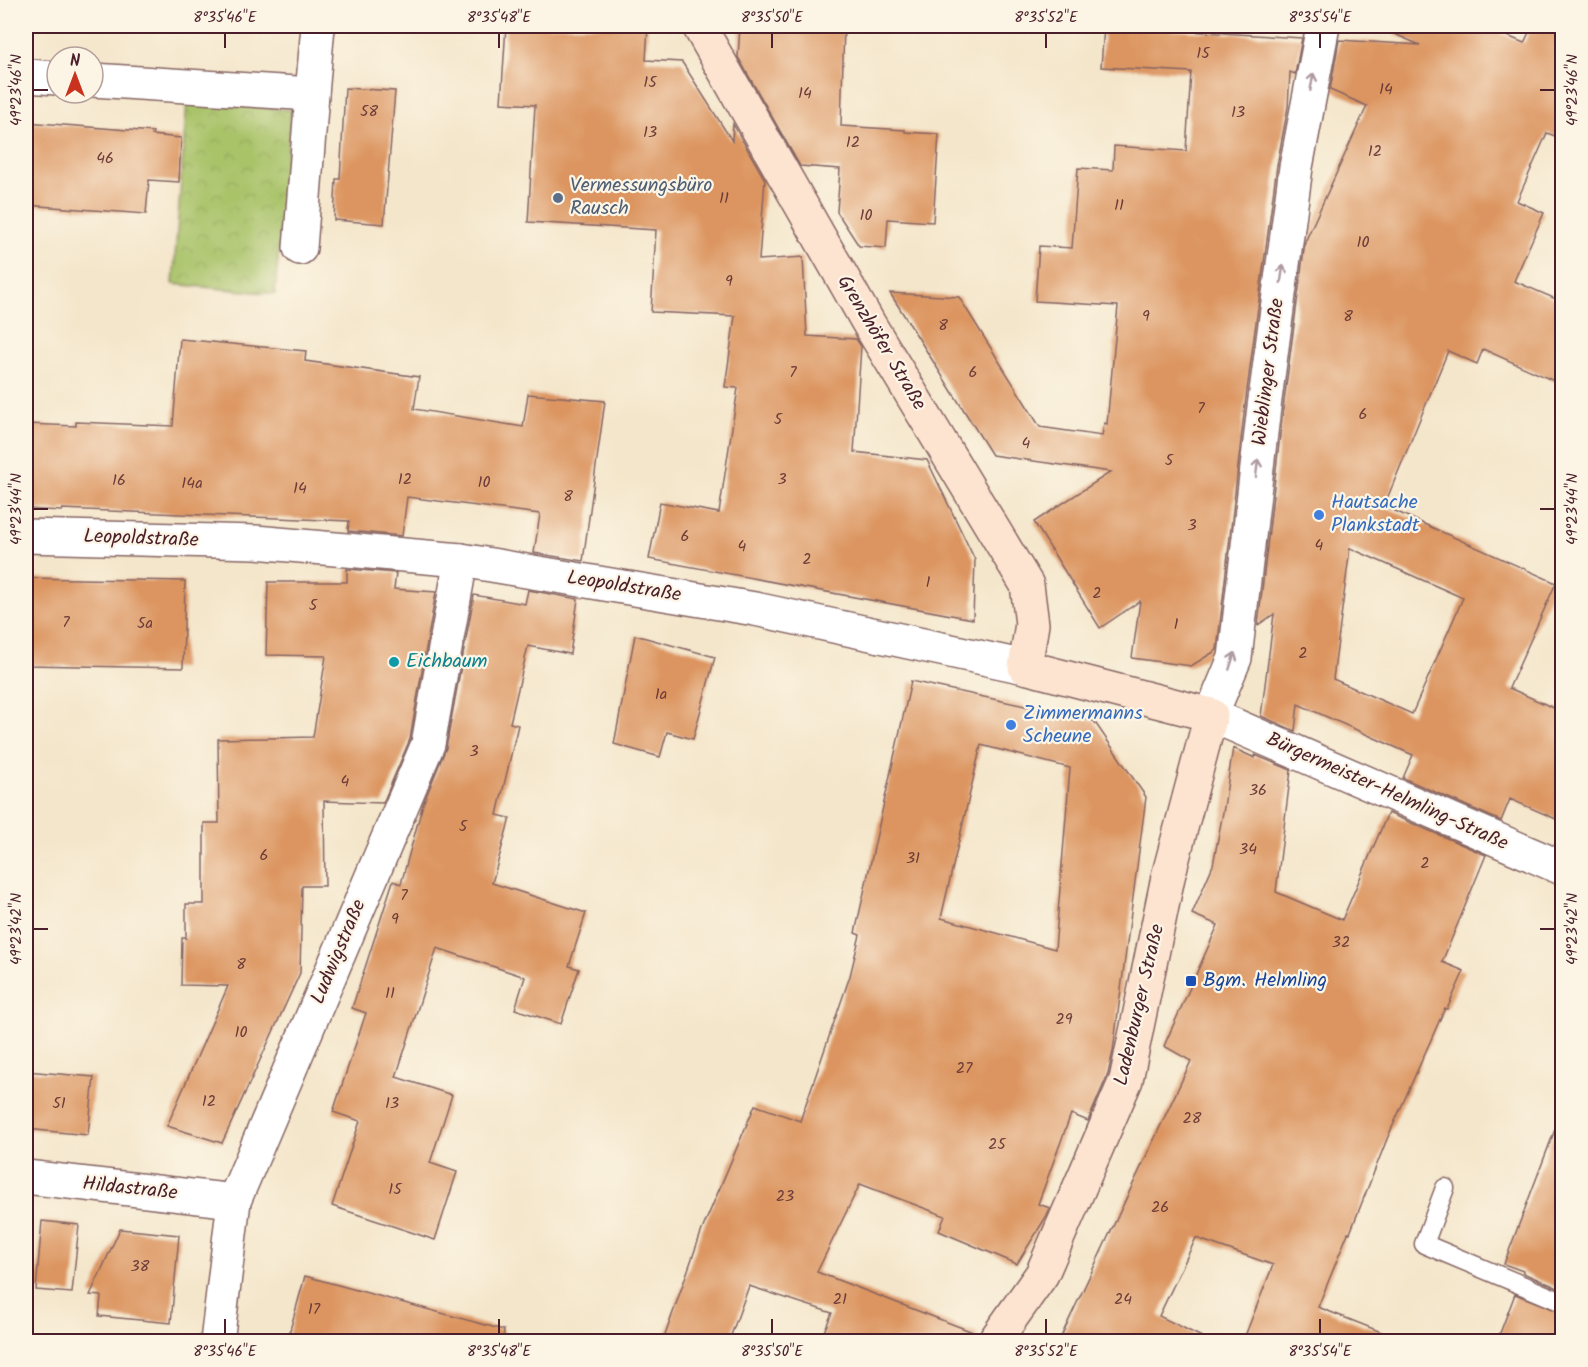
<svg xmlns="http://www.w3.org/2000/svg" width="1588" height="1367" font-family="Kalam,sans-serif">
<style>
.park{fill:url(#park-crowns);stroke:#7a714a;stroke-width:1.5}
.building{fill:#dc9561;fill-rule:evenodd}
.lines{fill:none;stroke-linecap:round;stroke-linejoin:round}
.lane-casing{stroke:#866563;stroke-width:21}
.street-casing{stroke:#866563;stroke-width:36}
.secondary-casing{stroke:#866563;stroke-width:36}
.lane{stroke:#fff;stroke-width:18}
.street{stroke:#fff;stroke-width:33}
.secondary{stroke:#fde4d1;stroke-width:33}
.oneway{stroke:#ae9aa0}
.ticks{fill:none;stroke:#4a1f2b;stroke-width:2}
.service-dot{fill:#5c6f8a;stroke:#fcf5e5;stroke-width:2}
.shop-dot{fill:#3f7fe0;stroke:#fcf5e5;stroke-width:2}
.culture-dot{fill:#0f9aa8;stroke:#fcf5e5;stroke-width:2}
.transit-dot{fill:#1a4fb4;stroke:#fcf5e5;stroke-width:2}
.labels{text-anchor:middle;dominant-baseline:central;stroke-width:4.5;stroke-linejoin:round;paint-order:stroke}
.number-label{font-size:16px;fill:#6e3c38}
.service-label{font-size:20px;fill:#4e5e75;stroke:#fcf5e5;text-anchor:start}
.street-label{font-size:20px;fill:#4a1f2b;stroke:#fcf5e5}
.shop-label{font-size:20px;fill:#366cbe;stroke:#fcf5e5;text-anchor:start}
.culture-label{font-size:20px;fill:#0d838f;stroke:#fcf5e5;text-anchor:start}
.transit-label{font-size:20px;fill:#164399;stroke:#fcf5e5;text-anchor:start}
.neatline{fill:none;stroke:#4a1f2b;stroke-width:2}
.ticks-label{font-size:15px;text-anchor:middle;fill:#4a1f2b}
</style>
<defs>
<pattern id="park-crowns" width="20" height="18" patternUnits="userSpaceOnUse" patternTransform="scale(1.5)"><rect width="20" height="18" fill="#a9c369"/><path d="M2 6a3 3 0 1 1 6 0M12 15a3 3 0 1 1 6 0" fill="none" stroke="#93a75b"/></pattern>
</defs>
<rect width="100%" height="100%" fill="#fcf5e5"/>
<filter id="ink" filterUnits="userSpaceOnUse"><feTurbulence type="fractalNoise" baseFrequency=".0167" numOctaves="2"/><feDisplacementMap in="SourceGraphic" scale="12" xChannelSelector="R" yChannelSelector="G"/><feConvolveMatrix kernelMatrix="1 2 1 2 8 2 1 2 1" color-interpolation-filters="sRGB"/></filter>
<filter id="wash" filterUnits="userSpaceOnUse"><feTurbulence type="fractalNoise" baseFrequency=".008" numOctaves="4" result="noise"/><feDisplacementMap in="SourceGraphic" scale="24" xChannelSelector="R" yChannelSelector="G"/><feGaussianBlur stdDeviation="1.35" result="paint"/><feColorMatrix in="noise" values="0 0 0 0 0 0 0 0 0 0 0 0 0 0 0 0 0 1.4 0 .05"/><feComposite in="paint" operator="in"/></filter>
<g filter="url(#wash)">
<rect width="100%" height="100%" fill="#f4e6cb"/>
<polygon class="park" points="187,102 291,110 275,294 173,284"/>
<g id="blocks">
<g class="building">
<polygon points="506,26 648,26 646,60 682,62 732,141 733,124 765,180 759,260 803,257 807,336 856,339 861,346 854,452 927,460 975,560 973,619 649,559 660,502 719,513 738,388 725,387 735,316 651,312 656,230 528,222 535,105 501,103"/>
<polygon points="740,26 844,26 841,126 905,130 905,132 939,134 933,222 888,219 886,248 859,246 837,212 840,169 800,166 738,57"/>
<polygon points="1104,26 1155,26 1154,29 1302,38 1295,74 1290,72 1288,107 1277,165 1245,405 1217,650 1191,666 1132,658 1140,601 1100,628 1034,522 1111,472 992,455 890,293 959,297 1040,427 1102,436 1104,423 1107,424 1118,306 1035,301 1039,246 1072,248 1078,168 1113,170 1114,146 1186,151 1191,72 1101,67"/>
<path d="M1376,26H1484L1524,43L1532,26H1563V139L1547,133L1517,201L1544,213L1514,281L1563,302V385L1483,349L1477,364L1448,351L1384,506L1556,583L1509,688L1563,712V822L1510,799L1501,821L1403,778L1413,755L1298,704L1295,731L1261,716L1274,614L1258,625L1283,409L1305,242L1367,106L1330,90L1339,40L1420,45ZM1350,548L1463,598L1412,714L1333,679Z"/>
<polygon points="345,88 395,91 384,224 334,220 336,179 340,179"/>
<polygon points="26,122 153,132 152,135 181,138 179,182 149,180 146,214 26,205"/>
<polygon points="180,339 306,351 305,361 419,377 414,409 523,427 528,394 605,401 583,561 534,553 540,514 407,497 402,536 348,531 349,521 62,509 62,511 26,509 26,424 76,426 76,422 173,426"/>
<polygon points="347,569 396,573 394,589 436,592 410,739 383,803 324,801 325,886 302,886 300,973 222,1143 167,1126 228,986 181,985 182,938 186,938 186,904 204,904 204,823 219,823 218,739 313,737 326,656 266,655 268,582 347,582"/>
<polygon points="26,578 185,581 183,668 26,665"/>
<polygon points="528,590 578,599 570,654 528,646 510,723 518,725 497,815 510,818 492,883 586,913 569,966 579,969 561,1024 515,1009 525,977 437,948 396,1077 452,1095 430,1163 457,1172 435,1240 332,1206 360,1121 333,1112 366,1013 352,1008 393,881 401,884 423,804 446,748 474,595 525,604"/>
<polygon points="635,635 715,657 693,739 667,732 660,757 614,744"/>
<path d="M911,681L1094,721L1146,797L1113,1051L1108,1074L1088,1121L1071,1114L1038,1204L1050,1208L1046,1217L1017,1264L939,1231L945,1216L860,1184L817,1272L978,1334L975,1341H820L832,1313L749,1286L729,1341H663L702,1230L755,1105L800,1121L850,976L860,935L855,933ZM981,745L1070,768L1055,949L941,918Z"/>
<polygon points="1233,748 1255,758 1255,755 1291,770 1276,892 1342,920 1388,813 1486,855 1442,962 1464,971 1447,1009 1445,1008 1387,1139 1350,1233 1348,1233 1318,1307 1399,1339 1399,1341 1243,1341 1273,1265 1196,1238 1159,1316 1210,1341 1059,1341 1191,1061 1164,1046 1218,925 1192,914 1213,865 1224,807"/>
<polygon points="26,1071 94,1077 88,1135 26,1129"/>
<polygon points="1559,1119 1563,1120 1563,1290 1523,1273 1523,1271 1504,1264"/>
<polygon points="42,1221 79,1225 72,1293 36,1290"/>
<polygon points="120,1229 179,1235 171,1323 99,1316 101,1296 90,1295"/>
<polygon points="305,1276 504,1330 503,1341 287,1341"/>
<polygon points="1515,1294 1563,1313 1563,1341 1497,1341"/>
</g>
</g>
</g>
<g filter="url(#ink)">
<use href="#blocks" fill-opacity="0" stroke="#866563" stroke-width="1.5"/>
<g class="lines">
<g class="lane-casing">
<polyline id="lane" points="1445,1188 1424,1244 1562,1302"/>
</g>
<g class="street-casing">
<g id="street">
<polyline points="1323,26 1296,167 1264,407 1235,658 1211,715 1562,868"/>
<polyline points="26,76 57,78"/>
<polyline points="93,80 312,94 318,26"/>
<polyline points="300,248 312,94"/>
<polyline points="26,536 255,542 461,560 755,609 1025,667"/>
<polyline points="26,1177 234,1201"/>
<polyline points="217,1342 234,1201 428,744 461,560"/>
</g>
</g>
<g class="secondary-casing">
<polyline id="secondary" points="699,26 869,324 1027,585 1032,624 1025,667 1211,715 1168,877 1126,1080 1042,1274 994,1342"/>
</g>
<use href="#lane" class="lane"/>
<use href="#street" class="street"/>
<use href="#secondary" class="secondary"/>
</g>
<defs><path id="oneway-shaft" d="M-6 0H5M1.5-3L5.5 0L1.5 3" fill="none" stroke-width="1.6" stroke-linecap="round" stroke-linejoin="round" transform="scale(1.5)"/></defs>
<g class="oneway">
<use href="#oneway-shaft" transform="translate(1312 82) rotate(-79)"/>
<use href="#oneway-shaft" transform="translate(1282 274) rotate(-82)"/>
<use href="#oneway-shaft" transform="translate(1257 468) rotate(-83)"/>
<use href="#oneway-shaft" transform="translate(1232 661) rotate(-72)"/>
</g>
</g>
<path class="ticks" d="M225,33V48M499,33V48M772,33V48M1046,33V48M1320,33V48M33,90H48M1540,90H1555M33,509H48M1540,509H1555M33,929H48M1540,929H1555M225,1319V1334M499,1319V1334M772,1319V1334M1046,1319V1334M1320,1319V1334"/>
<circle class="service-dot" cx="558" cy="198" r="6"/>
<g class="shop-dot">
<circle cx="1319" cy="515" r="6"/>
<circle cx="1011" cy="725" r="6"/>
</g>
<circle class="culture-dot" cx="394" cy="662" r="6"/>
<rect class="transit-dot" x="1185" y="975" width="12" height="12" rx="3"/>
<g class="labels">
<g class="number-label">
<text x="1203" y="53">15</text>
<text x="650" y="82">15</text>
<text x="1386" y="89">14</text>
<text x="805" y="93">14</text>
<text x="369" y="111">58</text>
<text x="1238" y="112">13</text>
<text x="650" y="132">13</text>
<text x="853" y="142">12</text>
<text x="1375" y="151">12</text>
<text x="105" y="158">46</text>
<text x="724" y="198">11</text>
<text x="1119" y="205">11</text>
<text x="866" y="215">10</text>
<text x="1363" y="242">10</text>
<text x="729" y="281">9</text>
<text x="1146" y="316">9</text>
<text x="1348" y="316">8</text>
<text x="943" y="325">8</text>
<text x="793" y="372">7</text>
<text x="973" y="372">6</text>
<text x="1201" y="408">7</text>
<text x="1363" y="414">6</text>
<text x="778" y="419">5</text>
<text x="1026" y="443">4</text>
<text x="1169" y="460">5</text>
<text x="405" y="479">12</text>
<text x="782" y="479">3</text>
<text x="119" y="480">16</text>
<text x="484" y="482">10</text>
<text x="192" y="483">14a</text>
<text x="300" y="488">14</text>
<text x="568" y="496">8</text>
<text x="1192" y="525">3</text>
<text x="685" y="536">6</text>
<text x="1319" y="545">4</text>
<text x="742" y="546">4</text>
<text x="807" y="559">2</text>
<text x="928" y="582">1</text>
<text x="1097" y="593">2</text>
<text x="313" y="605">5</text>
<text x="66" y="622">7</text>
<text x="145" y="623">5a</text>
<text x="1176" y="624">1</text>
<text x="1303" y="653">2</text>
<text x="661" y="694">1a</text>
<text x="474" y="751">3</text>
<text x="345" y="781">4</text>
<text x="1258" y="790">36</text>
<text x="463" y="826">5</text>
<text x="1248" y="849">34</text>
<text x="264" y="855">6</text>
<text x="913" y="858">31</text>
<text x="1425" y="863">2</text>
<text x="404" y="895">7</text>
<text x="395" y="919">9</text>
<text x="1341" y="942">32</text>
<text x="241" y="964">8</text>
<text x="390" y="993">11</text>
<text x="1064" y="1019">29</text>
<text x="241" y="1032">10</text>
<text x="964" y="1068">27</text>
<text x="209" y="1101">12</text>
<text x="59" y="1103">51</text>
<text x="392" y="1103">13</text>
<text x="1192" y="1118">28</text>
<text x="997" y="1144">25</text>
<text x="395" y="1189">15</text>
<text x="785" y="1196">23</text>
<text x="1160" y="1207">26</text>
<text x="140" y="1266">38</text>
<text x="840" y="1299">21</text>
<text x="1123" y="1299">24</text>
<text x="314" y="1309">17</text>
</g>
<g class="service-label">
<text x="570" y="186">Vermessungsbüro<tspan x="570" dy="23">Rausch</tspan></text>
</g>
<g class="street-label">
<text transform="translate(881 343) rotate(59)">Grenzhöfer Straße</text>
<text transform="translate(1269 372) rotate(-83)">Wieblinger Straße</text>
<text transform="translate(141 539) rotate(2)">Leopoldstraße</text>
<text transform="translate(624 587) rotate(9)">Leopoldstraße</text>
<text transform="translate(1387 792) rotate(24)">Bürgermeister-Helmling-Straße</text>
<text transform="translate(339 952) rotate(-67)">Ludwigstraße</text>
<text transform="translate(1140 1005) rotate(-77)">Ladenburger Straße</text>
<text transform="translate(130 1189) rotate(6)">Hildastraße</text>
</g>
<g class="shop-label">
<text x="1331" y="503">Hautsache<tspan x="1331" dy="23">Plankstadt</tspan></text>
<text x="1023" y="714">Zimmermanns<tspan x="1023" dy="23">Scheune</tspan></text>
</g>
<g class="culture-label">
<text x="406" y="662">Eichbaum</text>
</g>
<g class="transit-label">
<text x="1203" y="981">Bgm. Helmling</text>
</g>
</g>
<rect width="1588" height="1367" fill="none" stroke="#fcf5e5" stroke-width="66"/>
<g transform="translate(75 75)"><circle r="28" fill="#fcf5e5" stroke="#b59f9b" stroke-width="1.5"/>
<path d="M0-4.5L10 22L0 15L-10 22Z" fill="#c8321e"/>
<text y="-9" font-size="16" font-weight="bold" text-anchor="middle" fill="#4a1f2b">N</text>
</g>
<rect x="33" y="33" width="1522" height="1301" class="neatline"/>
<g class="ticks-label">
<text x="225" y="22">8°35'46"E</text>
<text x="499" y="22">8°35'48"E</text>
<text x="772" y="22">8°35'50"E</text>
<text x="1046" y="22">8°35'52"E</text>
<text x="1320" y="22">8°35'54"E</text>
<text transform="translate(16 90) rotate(-90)" y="5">49°23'46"N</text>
<text transform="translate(1572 90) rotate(-90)" y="5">49°23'46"N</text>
<text transform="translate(16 509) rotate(-90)" y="5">49°23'44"N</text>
<text transform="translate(1572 509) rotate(-90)" y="5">49°23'44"N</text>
<text transform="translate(16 929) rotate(-90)" y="5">49°23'42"N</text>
<text transform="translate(1572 929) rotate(-90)" y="5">49°23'42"N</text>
<text x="225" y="1356">8°35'46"E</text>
<text x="499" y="1356">8°35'48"E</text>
<text x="772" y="1356">8°35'50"E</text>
<text x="1046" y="1356">8°35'52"E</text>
<text x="1320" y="1356">8°35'54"E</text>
</g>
</svg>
